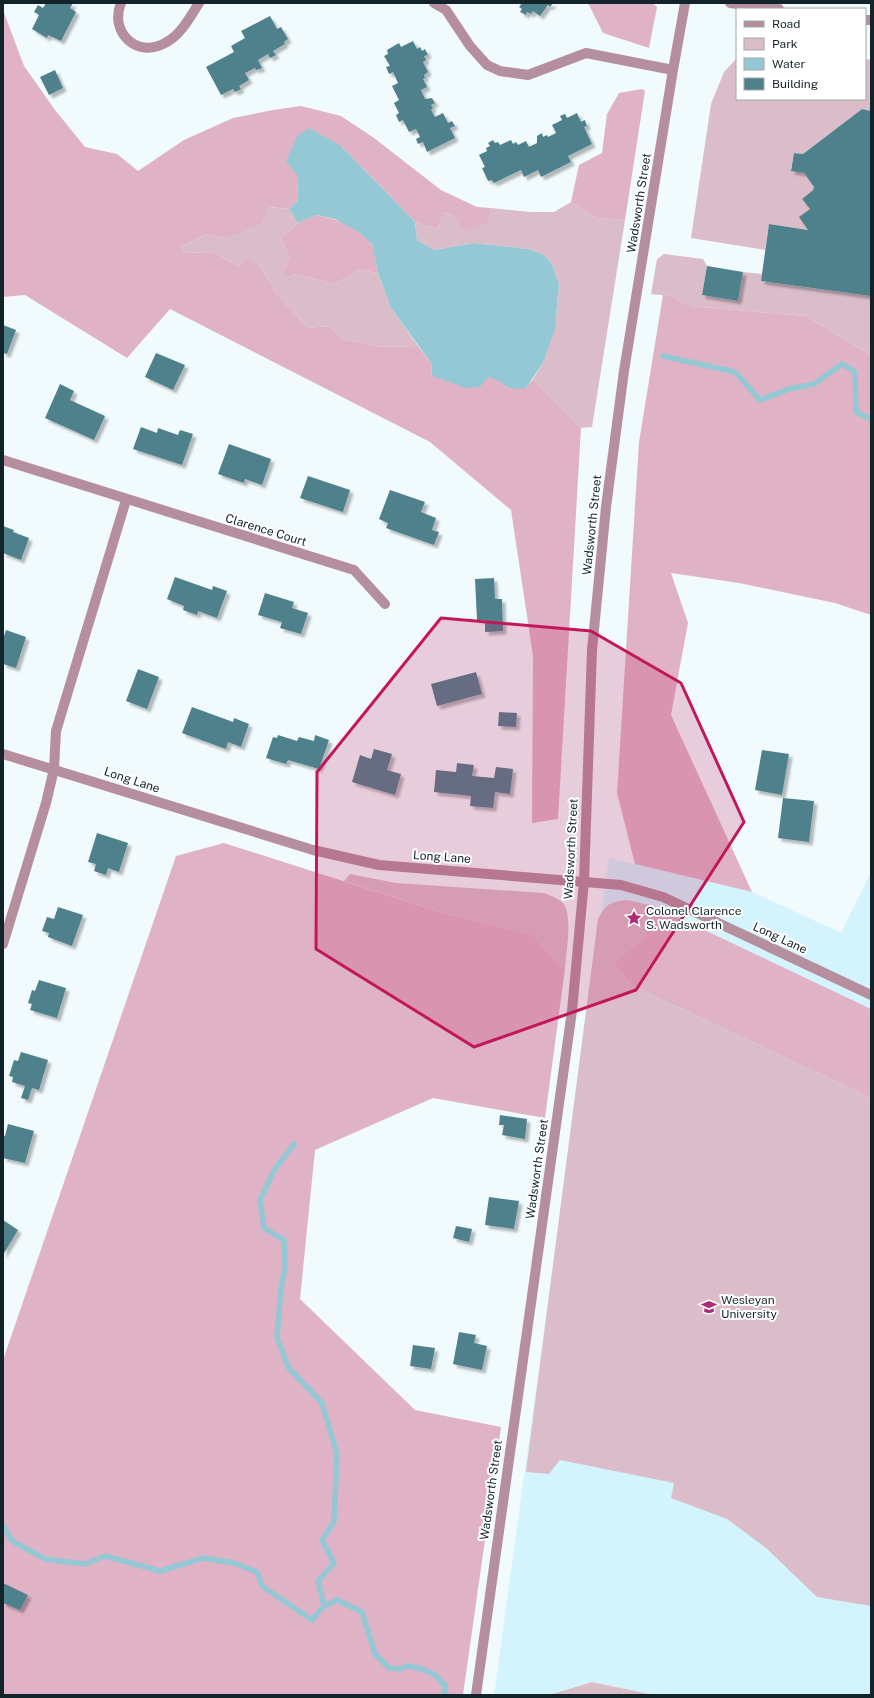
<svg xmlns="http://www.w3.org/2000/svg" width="874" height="1698" font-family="'Public Sans',sans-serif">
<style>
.built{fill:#d4f4fd}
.green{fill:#dbbdc9}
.forest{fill:#dfb3c5}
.water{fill:#94c8d5}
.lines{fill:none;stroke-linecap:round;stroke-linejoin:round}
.stream{stroke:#94c8d5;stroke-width:5.5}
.building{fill:#4f818d;filter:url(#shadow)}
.minor{stroke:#b68f9f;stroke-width:10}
.marked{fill:#c2185b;fill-opacity:0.2;stroke:#c2185b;stroke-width:3;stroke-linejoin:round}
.labels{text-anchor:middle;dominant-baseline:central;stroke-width:4;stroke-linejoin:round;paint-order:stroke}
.street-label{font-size:12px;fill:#122429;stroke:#fff}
.poi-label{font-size:12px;fill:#122429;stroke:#fff;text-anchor:start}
</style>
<defs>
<filter id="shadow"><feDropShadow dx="3.5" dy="3.5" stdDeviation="1" flood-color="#0004"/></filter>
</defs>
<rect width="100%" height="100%" fill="#f1fafc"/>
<polygon class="built" points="609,858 752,892 841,933 871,872 871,1695 654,1695 592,1682 549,1695 494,1695"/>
<g class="green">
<polygon points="737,58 737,99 865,99 865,59 871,60 871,111 862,109 803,154 794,153 791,170 804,173 814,187 813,190 802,199 810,209 800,217 808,230 769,224 765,250 691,238 711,104 724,72"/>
<polygon points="571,202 596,218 625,220 592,427 581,428 533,379 543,363 556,318 559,284 552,264 543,254 528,249 474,243 434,250 417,240 415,222 437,229 444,213 489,222 491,208 530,212 554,212"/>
<polygon points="269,207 289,209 298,223 281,238 290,259 284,268 293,274 335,284 359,270 378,273 391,308 418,346 381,347 344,339 328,326 308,328 277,294 259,265 239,267 214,252 185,253 182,247 206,234 225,238"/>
<polygon points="664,254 703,259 707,266 702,295 738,301 743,272 762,274 761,281 871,296 871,355 806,316 689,306 671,296 651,294 657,259"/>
<path d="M350,874L396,883L544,893C551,896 561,899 565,906C572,920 566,953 565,969L557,963L533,934L443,913L344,881Z"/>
<path d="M627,900L654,906L645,937L613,962L631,985L871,1098V1606L817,1597L766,1548L727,1519L671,1498L674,1483L560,1460L549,1474L526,1472L598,919C607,903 610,902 627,900Z"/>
<polygon points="592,1682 654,1695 549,1695"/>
</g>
<g class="forest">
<polygon points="588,3 653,3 657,7 649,48 603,33"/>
<polygon points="3,10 24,66 55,110 85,147 117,154 138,171 184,140 233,118 273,110 301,106 341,116 374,138 441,190 477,207 491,208 489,222 464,232 454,215 444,213 437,229 415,222 341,146 297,175 298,200 289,209 269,207 261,224 225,238 206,234 182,247 185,253 214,252 239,267 247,258 259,265 277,294 308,328 328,326 344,339 381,347 418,346 431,363 432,376 488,377 499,379 507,387 526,388 533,379 581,428 558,819 532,823 533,656 511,510 430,442 170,309 127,358 25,295 3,297"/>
<polygon points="642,89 645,91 625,220 596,218 571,202 579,165 602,153 607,114 619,93"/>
<path d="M316,215C333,218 365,228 372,245C375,254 376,264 378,273L359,270L335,284L293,274L285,277L284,268L290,259L281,238L298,223Z"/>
<polygon points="663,295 671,296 690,306 806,316 871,355 871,615 835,603 739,583 671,573 688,623 671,715 752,892 635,864 617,793 639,442"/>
<polygon points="224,843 443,913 533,934 557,963 565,969 545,1118 433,1098 315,1150 300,1299 415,1410 501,1427 463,1695 3,1695 3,1360 176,856"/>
<polygon points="654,906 871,1009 871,1098 631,985 613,962 645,937"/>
</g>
<path class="water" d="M309,128L341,146L415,222L417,240L434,250L474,243L528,249L543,254L552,264L559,284L555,329L543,363L526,388C502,392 508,382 488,377L480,387L466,388L432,376L431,363L391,308L378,273L372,244L360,233L335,219L316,215L298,223L289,209L298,200L297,175L286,161L298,135Z"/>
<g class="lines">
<g class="stream">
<polyline points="663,356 735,372 760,400 789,389 814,384 842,364 855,372 856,412 871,419"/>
<polyline points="294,1144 275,1169 260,1200 264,1228 284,1240 285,1267 281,1288 277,1337 288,1367 322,1403 337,1454 334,1522 322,1540 334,1563 318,1581 324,1606"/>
<polyline points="3,1526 12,1541 45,1559 85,1564 105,1556 160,1571 203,1558 234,1563 257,1572 262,1586 312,1620 324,1606 337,1600 362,1612 375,1654 389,1668 400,1669 408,1666 422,1669 435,1675 445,1685 444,1695"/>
</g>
</g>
<g class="building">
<polygon points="46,3 73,3 70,8 76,12 61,41 48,35 47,38 32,29 39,15 34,12 38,5 43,8"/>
<polygon points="522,3 553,3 550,7 548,5 540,16 533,11 531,14 527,12 526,15 520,12 522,9 519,7"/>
<polygon points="270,16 277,29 281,27 288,39 284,42 285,44 273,51 276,55 270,58 268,54 258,60 262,68 256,70 255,68 245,73 249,80 239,86 241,89 235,92 233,89 221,95 206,67 234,52 231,46 245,38 241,31"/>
<polygon points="413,41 417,49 420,47 422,51 425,49 428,55 424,56 426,60 423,62 428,72 424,75 425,78 423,79 427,87 421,90 425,99 432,98 435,103 431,105 433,108 431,110 435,117 443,113 448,123 452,121 455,126 450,128 455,138 427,152 423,142 418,144 416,139 420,137 416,129 409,132 403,120 399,122 396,115 399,113 394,103 399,100 392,86 398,83 393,72 389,74 386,67 390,66 384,56 388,54 387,50 399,43 401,47"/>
<polygon points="55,70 63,88 49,95 40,77"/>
<polygon points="862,109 871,111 871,296 761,281 769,224 808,230 799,217 810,209 802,199 813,190 814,187 804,173 791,171 794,153 803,154"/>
<polygon points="577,113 581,122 585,120 587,126 584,127 592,144 568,156 571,162 541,177 538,170 524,177 521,170 494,183 492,180 488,181 482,168 485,167 479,155 487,151 486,148 490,146 488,143 493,140 495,143 498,142 500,145 511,140 513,144 516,142 518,145 526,141 529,147 537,143 537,136 542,133 543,137 547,135 548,137 556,133 552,125 562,120 560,116 565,114 567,118"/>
<polygon points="707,266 743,272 738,301 702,295"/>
<polygon points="3,325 16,330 7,354 3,353"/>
<polygon points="156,353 185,365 173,390 145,377"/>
<polygon points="60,384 74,391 70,400 105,416 94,440 45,418"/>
<polygon points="141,427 157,433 158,428 178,435 180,430 193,434 182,465 133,449"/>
<polygon points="229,444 271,459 262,485 245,479 244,483 218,474"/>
<polygon points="308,476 350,490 343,512 300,498"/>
<polygon points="390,490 425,502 421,512 436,518 432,530 439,532 434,545 386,528 388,523 379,519"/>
<polygon points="3,526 14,530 13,532 29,538 21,560 3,553"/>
<polygon points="175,577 212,590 213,586 227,591 217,618 198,611 197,615 183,610 184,606 167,599"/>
<polygon points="494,578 495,599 502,599 503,631 485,632 485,620 477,620 475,579"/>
<polygon points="265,593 294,602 292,608 308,613 301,634 280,628 282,622 258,615"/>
<polygon points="6,630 26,637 16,668 3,664 3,639"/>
<polygon points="138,669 159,677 147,709 126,701"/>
<polygon points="476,672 482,694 437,706 431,684"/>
<polygon points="192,707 233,722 234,718 249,724 241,747 228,742 226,749 182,733"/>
<polygon points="499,712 517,713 516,727 498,726"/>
<polygon points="278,735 297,741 299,737 314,741 315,735 329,740 319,769 288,760 286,764 266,758 273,737 277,738"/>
<polygon points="374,749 392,754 387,770 401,774 395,795 352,782 360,755 371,759"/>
<polygon points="762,750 789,754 782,795 755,790"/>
<polygon points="457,763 474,765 472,776 494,778 496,767 513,769 510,794 495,792 493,808 470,806 471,796 434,792 436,770 456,772"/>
<polygon points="783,798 814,801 809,842 778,838"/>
<polygon points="97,833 128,843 119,872 108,868 106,875 94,871 96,864 88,862"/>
<polygon points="58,907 83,915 72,946 48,937 49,933 42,931 47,917 54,919"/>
<polygon points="39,980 66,988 57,1018 30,1010 32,1004 28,1003 32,990 35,991"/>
<polygon points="21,1052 48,1060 39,1090 32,1088 28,1100 21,1098 25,1086 12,1082 13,1077 9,1076 14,1060 18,1061"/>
<polygon points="500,1115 527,1119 525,1139 502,1135 504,1125 499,1125"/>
<polygon points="8,1124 34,1131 25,1163 3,1158 3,1135 5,1136"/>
<polygon points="489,1197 519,1201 514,1229 485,1225"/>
<polygon points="3,1220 18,1230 3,1255"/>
<polygon points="456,1226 472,1229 469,1242 453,1238"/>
<polygon points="459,1332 476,1335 474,1343 487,1346 482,1370 453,1364"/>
<polygon points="413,1345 435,1348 431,1369 410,1366"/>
<polygon points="3,1583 28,1595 20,1610 3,1603"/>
</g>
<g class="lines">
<g class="minor">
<path d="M121,3C109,32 137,59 165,43C181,35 190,17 199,3"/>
<polyline points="434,3 446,10 470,46 487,65 500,71 528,75 586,53 673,70"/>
<polyline points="730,3 779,9"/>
<polyline points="865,20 871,20"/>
<polyline points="3,460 354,570 385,604"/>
<polyline points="3,754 313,850 379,865 621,885 663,897 871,995"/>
<polyline points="3,944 46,803 54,769 56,731 126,500"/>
<polyline points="476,1695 572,1011 584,881 592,650 606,507 624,371 673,70 685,3"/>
</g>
</g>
<path class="marked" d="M441,618L591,631L681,683L744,822L636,990L474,1047L316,949L317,772Z"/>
<defs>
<g id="sight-bare" transform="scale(1.2)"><path d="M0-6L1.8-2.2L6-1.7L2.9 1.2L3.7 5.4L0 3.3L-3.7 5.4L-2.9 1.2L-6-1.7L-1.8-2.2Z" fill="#af2b74" stroke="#fff" stroke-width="2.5" paint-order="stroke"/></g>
<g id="university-bare" transform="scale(1.2)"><path d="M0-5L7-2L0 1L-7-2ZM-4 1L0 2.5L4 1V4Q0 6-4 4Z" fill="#af2b74" stroke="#fff" stroke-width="2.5" paint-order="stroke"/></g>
</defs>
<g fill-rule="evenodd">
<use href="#sight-bare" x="634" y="918"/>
<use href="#university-bare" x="709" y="1307"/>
</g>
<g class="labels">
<g class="street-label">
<text transform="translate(639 203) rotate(-81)">Wadsworth Street</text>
<text transform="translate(592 525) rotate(-84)">Wadsworth Street</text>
<text transform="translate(266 530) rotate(17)">Clarence Court</text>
<text transform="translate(132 780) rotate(18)">Long Lane</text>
<text transform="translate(571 849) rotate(-87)">Wadsworth Street</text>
<text transform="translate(442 857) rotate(4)">Long Lane</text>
<text transform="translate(780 938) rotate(25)">Long Lane</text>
<text transform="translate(537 1169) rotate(-82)">Wadsworth Street</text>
<text transform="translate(491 1490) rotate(-82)">Wadsworth Street</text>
</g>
<g class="poi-label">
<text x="646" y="911">Colonel Clarence<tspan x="646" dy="14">S. Wadsworth</tspan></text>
<text x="721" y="1300">Wesleyan<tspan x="721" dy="14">University</tspan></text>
</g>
</g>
<rect width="874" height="1698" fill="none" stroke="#122429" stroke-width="8"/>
<rect x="736" y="8" width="130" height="92" fill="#ffffff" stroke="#a0a7a9"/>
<rect x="744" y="21" width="20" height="6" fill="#b68f9f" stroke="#a0a7a9"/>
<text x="772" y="28" font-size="12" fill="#122429">Road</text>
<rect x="744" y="38" width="20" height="12" fill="#dbbdc9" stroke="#a0a7a9"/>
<text x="772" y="48" font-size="12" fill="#122429">Park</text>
<rect x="744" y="58" width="20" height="12" fill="#94c8d5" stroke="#a0a7a9"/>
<text x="772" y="68" font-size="12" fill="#122429">Water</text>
<rect x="744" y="78" width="20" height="12" fill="#4f818d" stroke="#a0a7a9"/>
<text x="772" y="88" font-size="12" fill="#122429">Building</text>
</svg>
